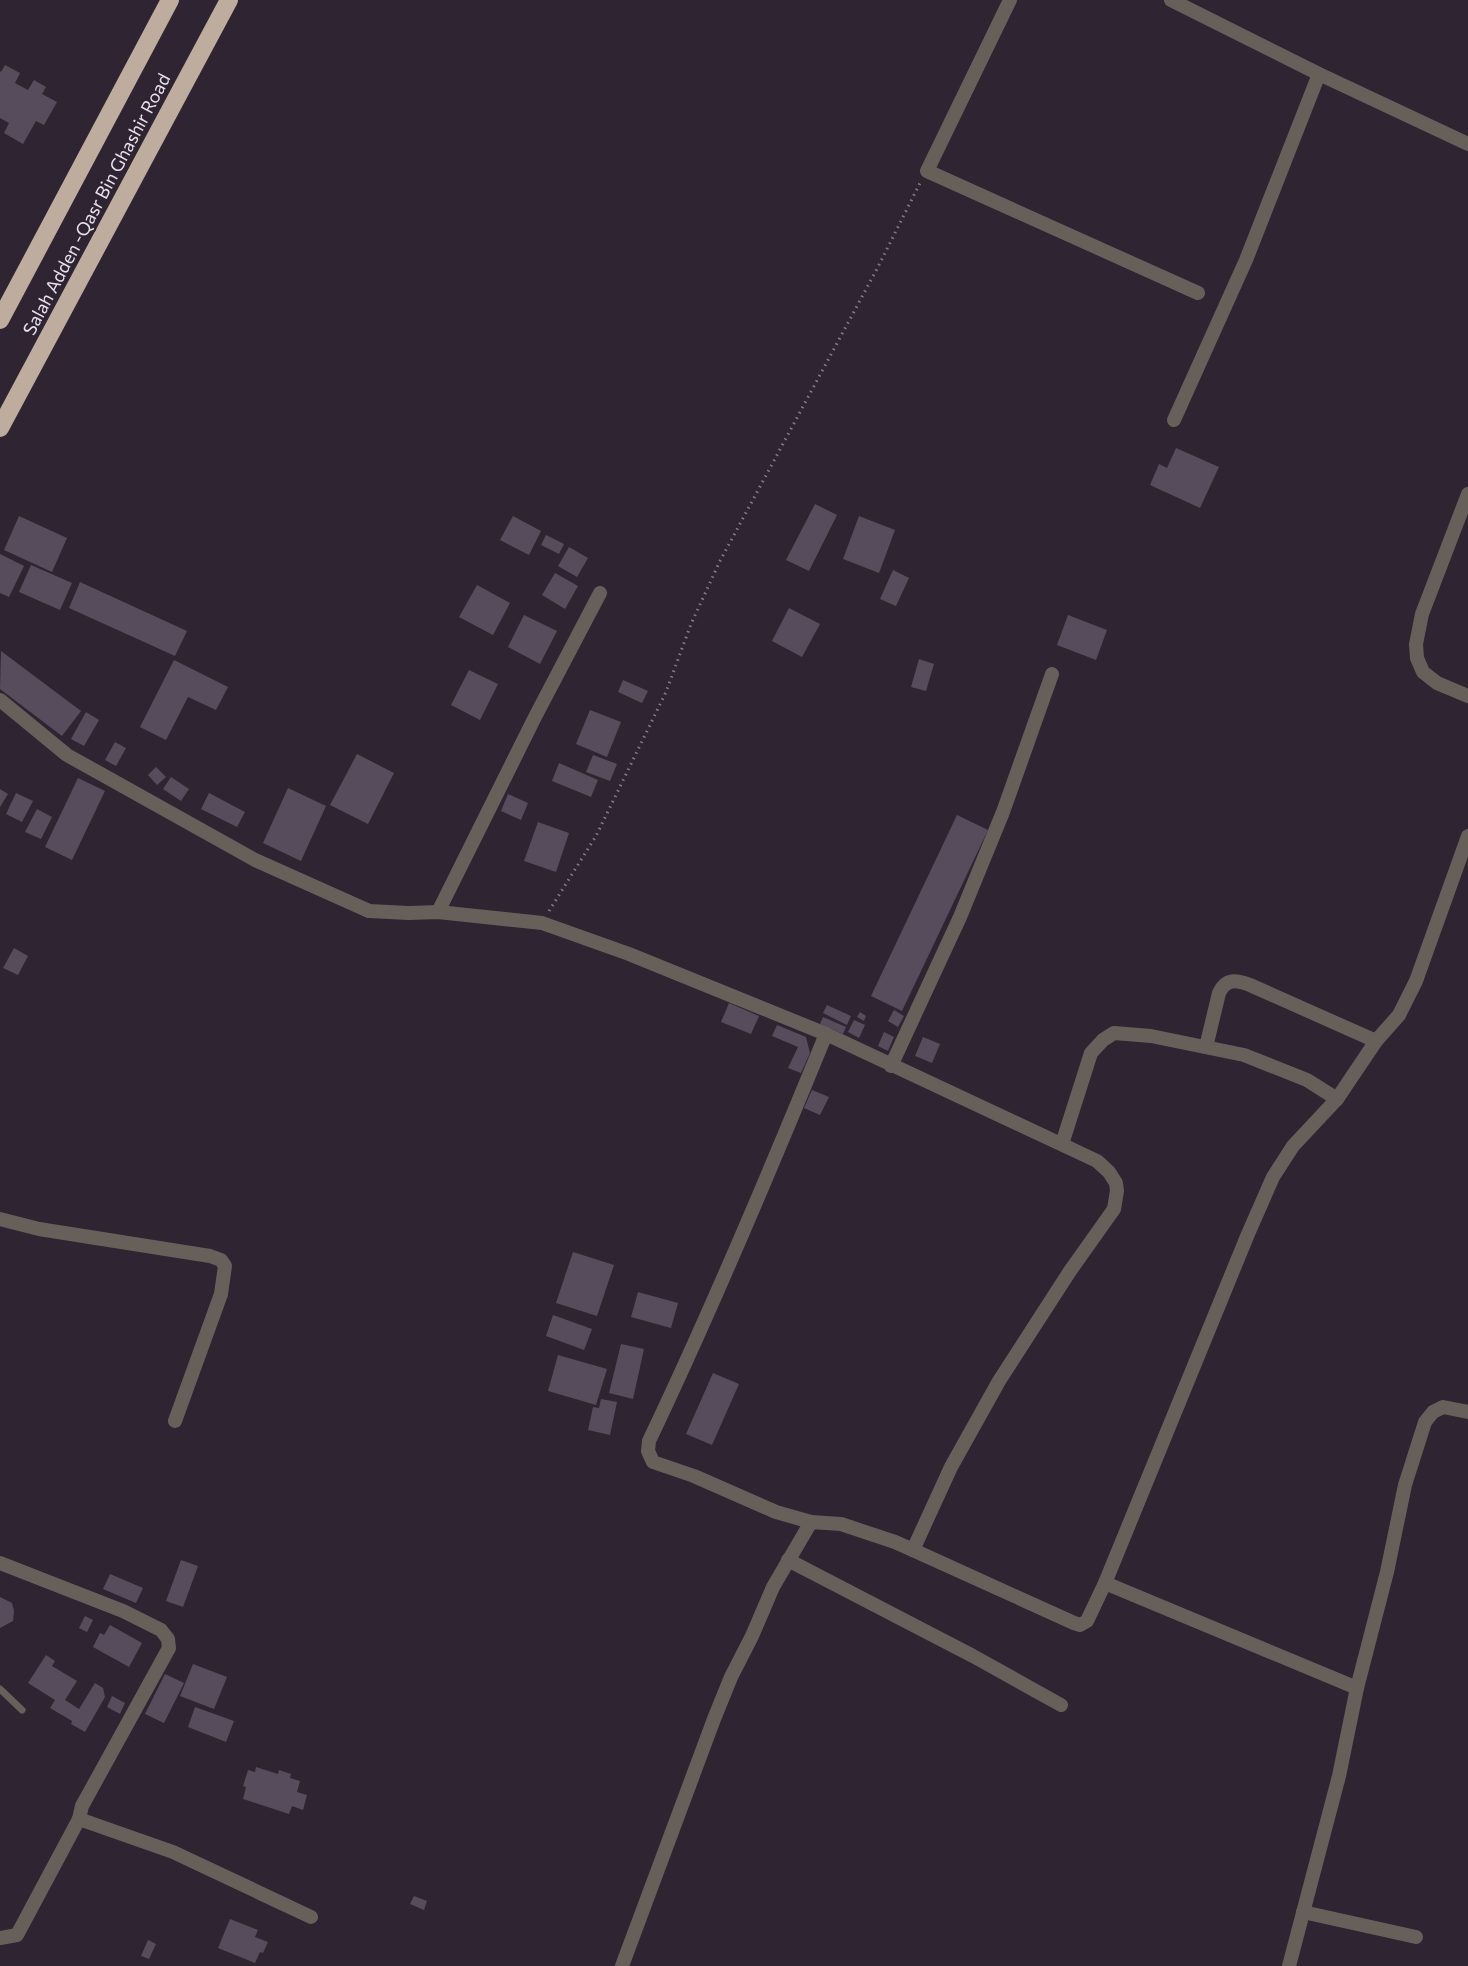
<svg xmlns="http://www.w3.org/2000/svg" width="1468" height="1966" font-family="Commissioner,sans-serif">
<style>
.building{fill:#574c5c}
.lines{fill:none;stroke-linecap:round;stroke-linejoin:round}
.path{stroke:#847c88;stroke-width:3;stroke-dasharray:1.5 4.5;stroke-linecap:butt}
.lane{stroke:#67605a;stroke-width:7}
.street{stroke:#67605a;stroke-width:14}
.highway{stroke:#bead9e;stroke-width:18}
.labels{text-anchor:middle;dominant-baseline:central;stroke-width:4.5;stroke-linejoin:round;paint-order:stroke}
.street-label{font-size:18px;fill:#e8e2eb;stroke:#2e2432}
</style>
<rect width="100%" height="100%" fill="#2e2432"/>
<g class="building">
<polygon points="5,65 20,73 15,83 28,90 34,80 46,87 42,94 57,102 44,125 36,121 23,144 4,133 9,123 0,118 0,71 1,72"/>
<polygon points="1176,448 1219,467 1200,508 1150,485 1159,464 1167,468"/>
<polygon points="815,504 837,515 809,571 786,560"/>
<polygon points="19,516 67,538 52,572 4,550"/>
<polygon points="513,516 541,531 529,555 500,540"/>
<polygon points="859,516 895,530 879,573 843,559"/>
<polygon points="546,535 564,544 559,554 541,545"/>
<polygon points="569,547 588,558 577,577 558,566"/>
<polygon points="0,554 24,566 9,597 0,593"/>
<polygon points="31,565 72,583 60,610 19,592"/>
<polygon points="893,570 909,578 896,606 880,599"/>
<polygon points="555,573 578,586 565,609 542,595"/>
<polygon points="80,582 187,631 175,656 69,608"/>
<polygon points="477,585 510,603 493,635 459,617"/>
<polygon points="789,608 820,624 802,657 772,641"/>
<polygon points="524,615 557,631 540,664 508,647"/>
<polygon points="1068,615 1107,630 1096,660 1057,645"/>
<polygon points="1,651 81,711 62,736 0,689"/>
<polygon points="919,659 934,664 926,691 911,687"/>
<polygon points="174,660 228,687 216,710 188,697 166,740 140,727"/>
<polygon points="469,670 498,684 480,720 451,705"/>
<polygon points="623,680 648,691 642,703 618,692"/>
<polygon points="590,710 621,722 607,757 576,744"/>
<polygon points="86,712 99,720 84,746 71,739"/>
<polygon points="115,742 126,748 116,766 105,760"/>
<polygon points="357,754 394,773 368,824 330,805"/>
<polygon points="593,755 617,764 610,781 586,772"/>
<polygon points="559,763 598,780 591,797 552,781"/>
<polygon points="156,767 166,777 157,785 148,775"/>
<polygon points="171,777 189,789 181,801 163,789"/>
<polygon points="78,778 105,791 72,860 45,847"/>
<polygon points="288,788 326,806 301,861 263,843"/>
<polygon points="0,789 8,794 0,807"/>
<polygon points="16,793 33,801 22,822 6,814"/>
<polygon points="209,793 245,812 237,827 201,809"/>
<polygon points="508,794 528,803 521,820 501,811"/>
<polygon points="37,809 52,817 41,839 25,832"/>
<polygon points="957,815 988,830 902,1011 871,996"/>
<polygon points="538,822 569,833 556,872 524,861"/>
<polygon points="14,948 28,956 18,975 3,968"/>
<polygon points="729,1003 759,1016 751,1034 721,1022"/>
<polygon points="827,1005 851,1016 847,1025 823,1013"/>
<polygon points="894,1010 904,1016 898,1027 888,1021"/>
<polygon points="860,1012 866,1016 864,1021 857,1017"/>
<polygon points="823,1017 846,1027 843,1034 820,1024"/>
<polygon points="854,1020 865,1025 859,1038 848,1032"/>
<polygon points="777,1025 806,1037 810,1053 801,1073 788,1068 798,1047 772,1036"/>
<polygon points="884,1032 894,1037 888,1051 878,1046"/>
<polygon points="923,1037 940,1044 932,1063 915,1056"/>
<polygon points="812,1090 829,1097 820,1115 804,1108"/>
<polygon points="573,1252 614,1265 597,1316 556,1303"/>
<polygon points="638,1292 678,1303 671,1328 631,1317"/>
<polygon points="553,1315 592,1329 584,1350 546,1336"/>
<polygon points="621,1344 644,1349 633,1399 609,1393"/>
<polygon points="558,1355 607,1369 596,1405 548,1391"/>
<polygon points="713,1373 739,1384 712,1445 686,1434"/>
<polygon points="601,1399 617,1402 610,1435 588,1430 593,1407 599,1408"/>
<polygon points="181,1560 198,1566 183,1607 166,1601"/>
<polygon points="110,1574 143,1588 136,1603 103,1589"/>
<polygon points="0,1597 12,1603 14,1611 13,1621 0,1628"/>
<polygon points="85,1616 93,1620 87,1632 79,1628"/>
<polygon points="110,1625 142,1643 129,1667 93,1647 100,1633 104,1635"/>
<polygon points="46,1655 55,1661 52,1666 77,1681 65,1700 79,1709 95,1683 103,1688 105,1697 85,1732 71,1724 72,1721 50,1708 55,1700 28,1683"/>
<polygon points="193,1664 227,1677 214,1709 180,1696"/>
<polygon points="165,1674 184,1683 164,1723 145,1714"/>
<polygon points="112,1696 125,1703 120,1714 107,1707"/>
<polygon points="195,1707 234,1721 226,1742 188,1727"/>
<polygon points="256,1767 278,1774 279,1770 291,1774 290,1778 300,1781 297,1792 307,1795 303,1810 292,1806 289,1814 243,1799 246,1787 243,1786 248,1770 255,1772"/>
<polygon points="414,1896 427,1901 424,1910 410,1904"/>
<polygon points="230,1919 258,1930 255,1937 268,1942 263,1953 260,1952 255,1963 218,1948"/>
<polygon points="148,1940 156,1944 149,1959 141,1956"/>
</g>
<g class="lines">
<polyline class="path" points="549,911 596,836 666,692 691,624 720,561 878,267 920,183"/>
<polyline class="lane" points="0,1689 22,1710"/>
<g class="street">
<polyline points="1010,0 927,171 1198,293"/>
<polyline points="1171,0 1319,74 1468,144"/>
<polyline points="1174,420 1246,260 1319,74"/>
<polyline points="1468,494 1422,614 1416,644 1417,658 1423,672 1437,683 1468,696"/>
<polyline points="0,700 67,755 255,860 369,911 409,913 438,912 542,923 629,954 826,1034 1097,1161 1109,1172 1116,1183 1117,1191 1114,1209 1070,1271 999,1381 951,1467 913,1550 895,1542 841,1524 811,1522 773,1587 752,1636 731,1677 714,1719 622,1966"/>
<polyline points="438,912 535,717 600,593"/>
<path d="M1206,1047L1219,993C1226,978 1236,980 1250,985L1376,1041"/>
<polyline points="891,1066 960,917 1003,812 1052,674"/>
<polyline points="1337,1099 1376,1041 1399,1015 1416,981 1468,836"/>
<polyline points="0,1219 39,1229 210,1256 221,1260 225,1266 221,1294 175,1421"/>
<path d="M811,1522L776,1512L694,1476L653,1462L648,1451L649,1441C713,1307 770,1171 826,1034"/>
<polyline points="913,1550 1074,1623 1080,1625 1087,1621 1105,1583 1248,1234 1273,1177 1293,1146 1337,1099 1307,1080 1244,1055 1151,1036 1114,1033 1103,1040 1091,1053 1062,1144"/>
<polyline points="788,1560 973,1656 1061,1705"/>
<polyline points="0,1563 123,1611 161,1630 168,1639 169,1648 82,1806 79,1819 173,1852 311,1917"/>
<polyline points="1105,1583 1357,1688"/>
<polyline points="1303,1912 1416,1937"/>
<polyline points="0,1938 17,1935 79,1819"/>
<polyline points="1289,1966 1339,1776 1357,1688 1387,1572 1405,1485 1425,1422 1433,1412 1443,1407 1468,1412"/>
</g>
<g class="highway">
<polyline points="0,320 170,0"/>
<polyline points="0,428 229,0"/>
</g>
</g>
<g class="labels">
<g class="street-label">
<text transform="translate(96 204) rotate(-62)">Salah Adden -Qasr Bin Ghashir Road</text>
</g>
</g>
</svg>
